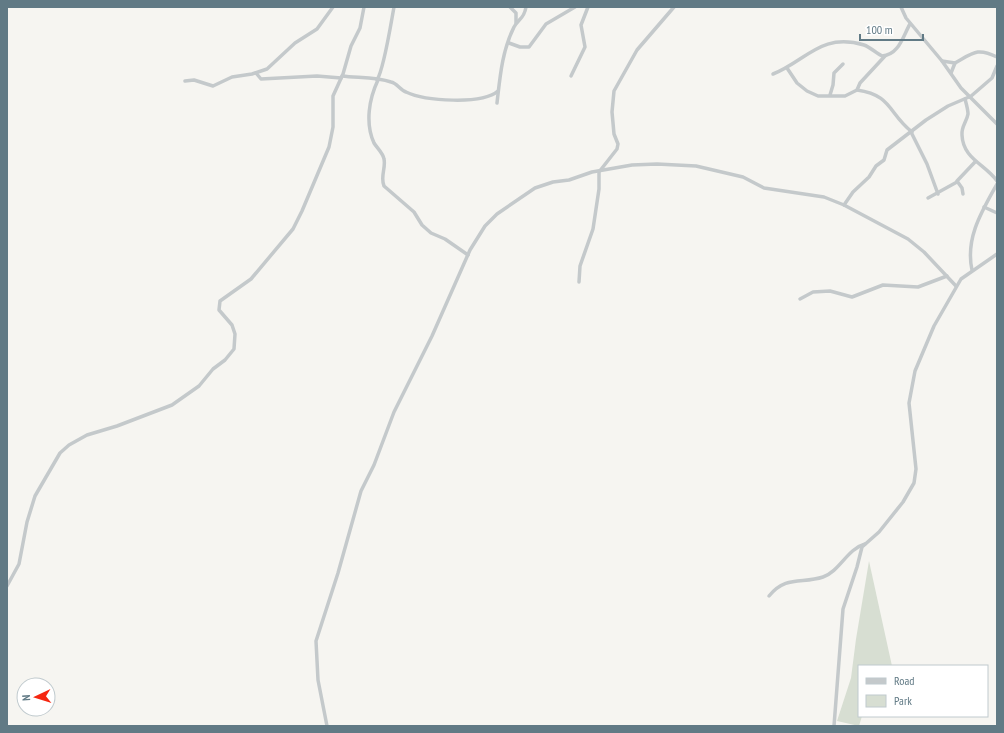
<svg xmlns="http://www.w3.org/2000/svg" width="1004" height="733" font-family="'PT Sans Narrow',sans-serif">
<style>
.green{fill:#d7ded2}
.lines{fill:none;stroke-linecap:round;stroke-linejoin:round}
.minor{stroke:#c4c9cb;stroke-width:3.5}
</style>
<rect width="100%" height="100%" fill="#f6f5f1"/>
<polygon class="green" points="869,561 892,666 859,666 859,716 862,716 859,726 837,721 851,678 856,639"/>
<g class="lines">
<g class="minor">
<polyline points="510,7 516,13 516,23"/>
<polyline points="901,7 906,18 942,61 961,88 997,124"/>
<polyline points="509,43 520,47 529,47 546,24 575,7"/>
<path d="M942,61L955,63C973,53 977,47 997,57"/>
<polyline points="787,68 797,83 807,91 818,96 845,96 857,90 860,83 885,56"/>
<polyline points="256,73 261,79 317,76 341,78"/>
<polyline points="951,73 955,63"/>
<path d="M773,74C806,61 821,32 864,45C870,47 876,53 882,56C899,55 903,36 910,24"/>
<path d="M342,76C358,78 376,77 391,82C397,83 400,90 406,92C425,101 482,105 498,91"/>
<polyline points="571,76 585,47 581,25 588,7"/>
<path d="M377,80C384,69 391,23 394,7"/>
<path d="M378,80C369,99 365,123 374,143C377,148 383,153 384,159C386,168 380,177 384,186L414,212L422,225L431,233L445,239L468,255"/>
<polyline points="185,81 194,80 213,86 232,77 252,74 267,69 295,43 317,29 333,7"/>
<path d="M857,90C892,95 888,113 912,132"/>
<polyline points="830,95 833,85 834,73 843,64"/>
<polyline points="970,97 992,78 997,66"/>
<path d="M965,99C966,103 968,109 968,114C967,121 961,127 962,135C963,159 985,164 997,181"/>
<path d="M497,103C500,77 502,51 514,27C519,18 524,19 526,7"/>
<polyline points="911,132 927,164 938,194"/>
<polyline points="963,194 962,188 957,181 975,162"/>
<polyline points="928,198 957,182"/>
<polyline points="844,205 853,192 869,177 876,166 884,160 887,150 926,120 948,106 969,97"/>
<polyline points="984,207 997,213"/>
<path d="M972,270C965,238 982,211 997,184"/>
<polyline points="579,282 580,266 593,229 599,189 599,172 617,149 618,144 614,134 612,112 614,91 637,50 674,7"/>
<polyline points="800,299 813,292 830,291 852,297 883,285 918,287 947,276"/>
<polyline points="7,586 19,564 27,522 35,496 60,453 69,445 87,435 117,426 172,405 199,386 213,369 225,360 234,349 235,334 232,325 219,310 220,301 251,279 293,229 302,211 329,147 333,127 333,96 343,74 351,46 360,28 364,7"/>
<path d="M769,596C786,575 802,584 823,577C840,571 847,549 865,544"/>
<polyline points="327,726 318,680 316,641 338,573 361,491 374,465 394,412 432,336 470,250 485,226 497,214 535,188 553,182 569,180 592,172 632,165 657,164 696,166 743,177 764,188 824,197 844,205 908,239 924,252 956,286"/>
<polyline points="834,726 843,609 857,567 862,547 879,532 903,502 914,483 916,469 909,403 915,371 934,326 961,279 997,254"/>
</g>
</g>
<rect width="1004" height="733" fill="none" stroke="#617a85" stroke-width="16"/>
<rect x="858" y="665" width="130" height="52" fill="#ffffff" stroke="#c0cace"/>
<rect x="866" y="678" width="20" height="6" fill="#c4c9cb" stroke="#c0cace"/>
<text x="894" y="685" font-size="12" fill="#617a85">Road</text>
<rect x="866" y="695" width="20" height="12" fill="#d7ded2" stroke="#c0cace"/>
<text x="894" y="705" font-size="12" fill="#617a85">Park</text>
<g transform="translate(36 697) rotate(266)"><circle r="19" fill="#ffffff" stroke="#c0cace"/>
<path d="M0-3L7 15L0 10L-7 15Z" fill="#f52711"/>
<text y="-6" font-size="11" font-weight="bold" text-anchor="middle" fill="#617a85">N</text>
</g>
<path d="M860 34v6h63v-6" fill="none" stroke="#617a85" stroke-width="2"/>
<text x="866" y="34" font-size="12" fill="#617a85" stroke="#ffffff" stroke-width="3" paint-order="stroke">100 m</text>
</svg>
